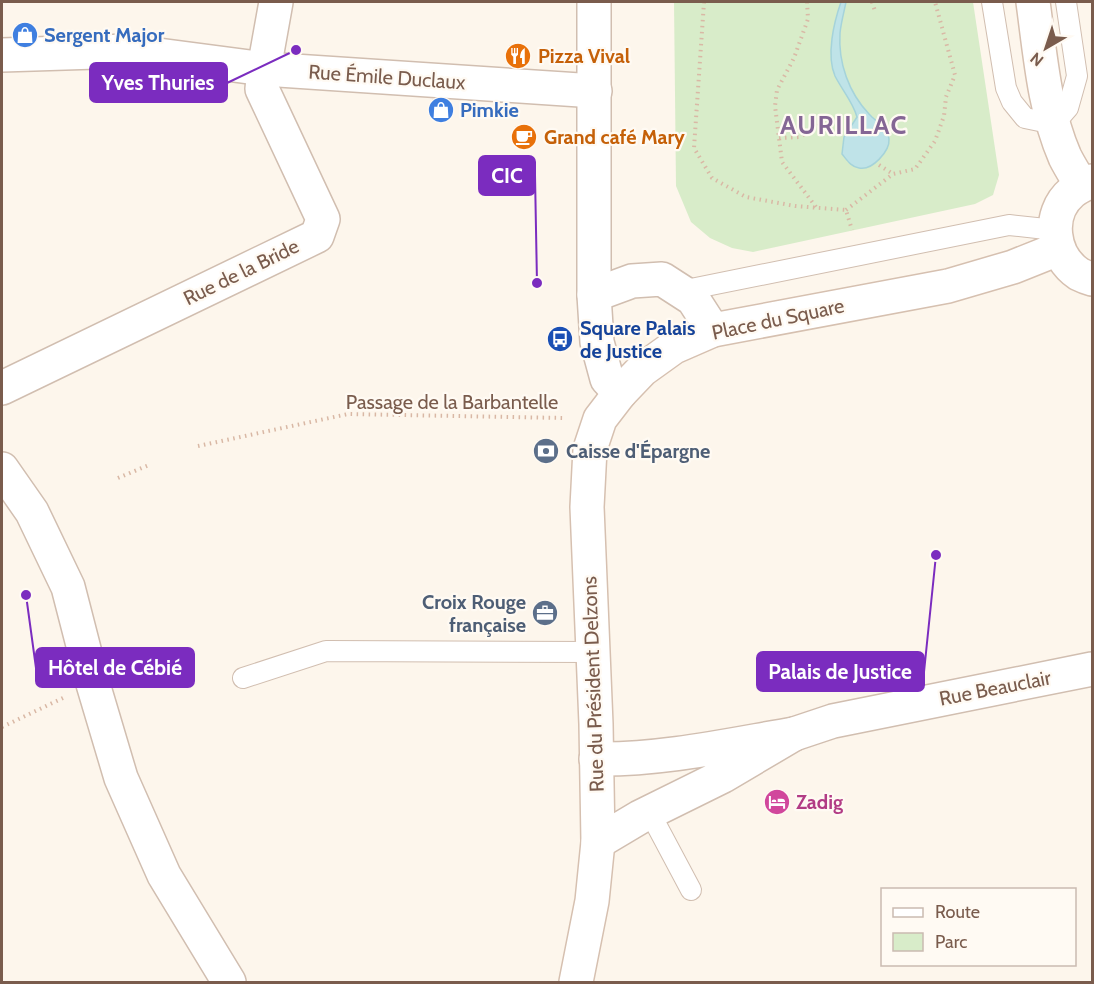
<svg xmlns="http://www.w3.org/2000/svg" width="1094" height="984" font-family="Cabin,sans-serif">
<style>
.green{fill:#d8ecc9}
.water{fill:#bfe3e8;stroke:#a5d3da;stroke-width:1.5}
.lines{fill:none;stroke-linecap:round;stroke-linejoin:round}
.lane-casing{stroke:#d1beb0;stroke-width:22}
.street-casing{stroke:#d1beb0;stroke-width:36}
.secondary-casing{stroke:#d6c0b0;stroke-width:36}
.path{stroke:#d9b8a5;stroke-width:4;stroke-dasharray:1.5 4.5;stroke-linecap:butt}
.lane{stroke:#fff;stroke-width:20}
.street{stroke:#fff;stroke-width:33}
.secondary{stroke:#fff;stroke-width:33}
.labels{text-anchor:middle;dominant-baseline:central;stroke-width:4.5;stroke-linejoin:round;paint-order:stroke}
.shop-label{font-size:20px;font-weight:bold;fill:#366cbe;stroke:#fffaf3;text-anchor:start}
.food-label{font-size:20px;font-weight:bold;fill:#c56008;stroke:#fffaf3;text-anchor:start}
.street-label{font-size:20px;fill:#7a5c4d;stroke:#fffaf3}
.transit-label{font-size:20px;font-weight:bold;fill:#164399;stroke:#fffaf3;text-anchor:start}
.service-label{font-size:20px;font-weight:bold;fill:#4e5e75;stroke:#fffaf3;text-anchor:start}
.hotel-label{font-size:20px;font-weight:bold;fill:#b23c85;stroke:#fffaf3;text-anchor:start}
.district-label{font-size:26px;font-weight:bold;letter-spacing:1.5px;fill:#846695;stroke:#fffaf3}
.leader{fill:none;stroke:#7b2cbf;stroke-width:2}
.callout-dot{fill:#7b2cbf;stroke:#fffaf3;stroke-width:2}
.callout{fill:#7b2cbf;stroke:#7b2cbf;stroke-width:2}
.callout-label{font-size:21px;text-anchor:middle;font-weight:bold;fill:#fff}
</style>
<rect width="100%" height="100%" fill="#fdf6ec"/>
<polygon class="green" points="674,2 973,2 999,175 993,195 975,204 753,252 732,248 710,238 691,222 676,186"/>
<path class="water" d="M841,2H846C844,12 841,23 840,33C838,63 849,93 869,114C876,122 888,127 889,139C890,151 872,171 859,168C851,167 847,160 842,154L844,137L857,117C853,102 842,90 835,76C826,55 834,22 841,2Z"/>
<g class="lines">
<g class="lane-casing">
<g id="lane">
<polyline points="992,2 1006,88 1012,102 1025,118 1054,124 1068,108 1077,76 1066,2"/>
<polyline points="681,291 1009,225 1055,230"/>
<polyline points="243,678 326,651 592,652"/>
<polyline points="650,813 691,890"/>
</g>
</g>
<g class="street-casing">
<g id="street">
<polyline points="594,2 594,295 597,342 607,379 620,393"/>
<polyline points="2,55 128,51 264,69 595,91"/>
<polyline points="594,295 632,281 662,279 693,299 713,330"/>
<polyline points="2,388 317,236 323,219 262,89 264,69 276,2"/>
<polyline points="2,469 32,512 68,587 93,684 121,778 164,875 229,982"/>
<polyline points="794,734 833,721 1092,669"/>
<path d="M596,759C663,760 729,745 794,734L723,776L640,817L598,842"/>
</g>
</g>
<g class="secondary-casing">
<g id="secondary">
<path d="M1033,2C1040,53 1044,109 1065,157C1070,167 1076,176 1081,185"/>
<path d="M1092,181C1085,184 1078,187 1072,192C1046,214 1052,256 1079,274C1083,276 1088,278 1092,279"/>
<polyline points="576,982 592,901 598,842 596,724 587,507 590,449 600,419 620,393 642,370 674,347 713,330 948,286 1013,267 1058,249"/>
</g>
</g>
<g class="path">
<polyline points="704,2 694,148 712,178 746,197 795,206 846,210 852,230"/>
<polyline points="807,2 808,19 794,58 777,90 775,106 782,162 816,207"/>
<polyline points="872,2 875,11"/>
<polyline points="779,138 800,137 832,117"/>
<polyline points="879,165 893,174"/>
<polyline points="846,210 893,174 915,169 935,141 944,116 946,97 955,75 935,2"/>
<polyline points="198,446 348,414 563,418"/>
<polyline points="118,478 149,465"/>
<polyline points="2,727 63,698"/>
</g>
<use href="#lane" class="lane"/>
<use href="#street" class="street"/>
<use href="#secondary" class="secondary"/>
</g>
<defs>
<g id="shop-disc" transform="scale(1.35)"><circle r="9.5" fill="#3f7fe0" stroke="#fffaf3"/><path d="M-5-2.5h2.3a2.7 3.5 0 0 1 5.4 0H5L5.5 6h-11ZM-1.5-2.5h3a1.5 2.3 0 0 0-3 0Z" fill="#fff"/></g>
<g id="restaurant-disc" transform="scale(1.35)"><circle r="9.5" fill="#e8710a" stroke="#fffaf3"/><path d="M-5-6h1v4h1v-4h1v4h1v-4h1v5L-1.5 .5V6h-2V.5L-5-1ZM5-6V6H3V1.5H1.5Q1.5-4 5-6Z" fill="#fff"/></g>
<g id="cafe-disc" transform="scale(1.35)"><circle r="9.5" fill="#e8710a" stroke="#fffaf3"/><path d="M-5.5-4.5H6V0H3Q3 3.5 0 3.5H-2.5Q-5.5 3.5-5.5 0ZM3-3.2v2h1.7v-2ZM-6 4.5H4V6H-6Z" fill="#fff"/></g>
<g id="bus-disc" transform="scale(1.35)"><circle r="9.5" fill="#1a4fb4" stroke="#fffaf3"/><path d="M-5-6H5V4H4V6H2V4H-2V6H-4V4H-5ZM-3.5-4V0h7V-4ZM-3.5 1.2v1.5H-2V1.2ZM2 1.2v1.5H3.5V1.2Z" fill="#fff"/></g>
<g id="bank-disc" transform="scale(1.35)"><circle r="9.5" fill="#5c6f8a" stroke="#fffaf3"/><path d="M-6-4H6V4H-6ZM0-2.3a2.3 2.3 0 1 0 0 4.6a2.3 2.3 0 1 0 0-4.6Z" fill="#fff"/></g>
<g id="office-disc" transform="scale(1.35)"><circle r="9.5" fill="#5c6f8a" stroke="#fffaf3"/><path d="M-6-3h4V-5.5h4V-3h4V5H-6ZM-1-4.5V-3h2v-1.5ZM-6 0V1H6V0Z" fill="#fff"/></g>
<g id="hotel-disc" transform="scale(1.35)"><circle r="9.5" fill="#d1479c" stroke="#fffaf3"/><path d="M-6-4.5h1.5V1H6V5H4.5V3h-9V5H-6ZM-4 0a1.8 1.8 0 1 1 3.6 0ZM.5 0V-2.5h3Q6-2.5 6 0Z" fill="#fff"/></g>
</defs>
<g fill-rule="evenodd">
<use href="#shop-disc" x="25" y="35"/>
<use href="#restaurant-disc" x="518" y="56"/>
<use href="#shop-disc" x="441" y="110"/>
<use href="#cafe-disc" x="524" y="137"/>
<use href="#bus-disc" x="560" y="339"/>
<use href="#bank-disc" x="546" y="451"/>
<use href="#office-disc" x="545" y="613"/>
<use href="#hotel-disc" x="777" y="802"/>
</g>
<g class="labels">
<g class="shop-label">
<text x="44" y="35">Sergent Major</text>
<text x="460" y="110">Pimkie</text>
</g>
<g class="food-label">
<text x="538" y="56">Pizza Vival</text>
<text x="544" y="137">Grand café Mary</text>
</g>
<g class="street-label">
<text transform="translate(387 77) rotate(4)">Rue Émile Duclaux</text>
<text transform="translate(241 272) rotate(-26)">Rue de la Bride</text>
<text transform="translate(778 319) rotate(-12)">Place du Square</text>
<text x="452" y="402">Passage de la Barbantelle</text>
<text transform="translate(593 684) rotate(-92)">Rue du Président Delzons</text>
<text transform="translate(995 688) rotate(-11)">Rue Beauclair</text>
</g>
<g class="transit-label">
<text x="580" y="328">Square Palais<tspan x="580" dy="23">de Justice</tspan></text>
</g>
<g class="service-label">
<text x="566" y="451">Caisse d'Épargne</text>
<text x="526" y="602" text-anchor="end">Croix Rouge<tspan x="526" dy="23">française</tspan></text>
</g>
<g class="hotel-label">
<text x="796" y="802">Zadig</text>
</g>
<g class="district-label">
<text x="844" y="125">AURILLAC</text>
</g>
</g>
<path class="leader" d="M296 50L227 83M537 283L535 175M26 595L36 668M936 555L924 672"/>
<g class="callout-dot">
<circle cx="296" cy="50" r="6"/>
<circle cx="537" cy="283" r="6"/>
<circle cx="26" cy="595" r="6"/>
<circle cx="936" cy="555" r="6"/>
</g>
<g class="callout">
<rect x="90" y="63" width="137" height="39" rx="6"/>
<rect x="479" y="156" width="56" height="39" rx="6"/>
<rect x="36" y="648" width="158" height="39" rx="6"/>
<rect x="757" y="652" width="167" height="39" rx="6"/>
</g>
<g class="callout-label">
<text x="158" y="90">Yves Thuries</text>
<text x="507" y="183">CIC</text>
<text x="115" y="675">Hôtel de Cébié</text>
<text x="840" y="679">Palais de Justice</text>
</g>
<rect width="1094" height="984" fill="none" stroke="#7a5c4d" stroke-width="6"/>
<rect x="881" y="888" width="195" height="78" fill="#fffaf3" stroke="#cabbb1" stroke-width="1.5"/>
<rect x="893" y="908" width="30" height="9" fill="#ffffff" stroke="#cabbb1" stroke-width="1.5"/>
<text x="935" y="918" font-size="18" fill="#7a5c4d">Route</text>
<rect x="893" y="933" width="30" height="18" fill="#d8ecc9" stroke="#cabbb1" stroke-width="1.5"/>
<text x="935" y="948" font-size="18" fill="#7a5c4d">Parc</text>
<g transform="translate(1046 48) rotate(219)" stroke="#fffaf3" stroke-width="4.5" paint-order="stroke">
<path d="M0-4.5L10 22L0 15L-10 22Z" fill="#7a5c4d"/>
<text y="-9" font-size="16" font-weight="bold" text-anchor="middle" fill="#7a5c4d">N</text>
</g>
</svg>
